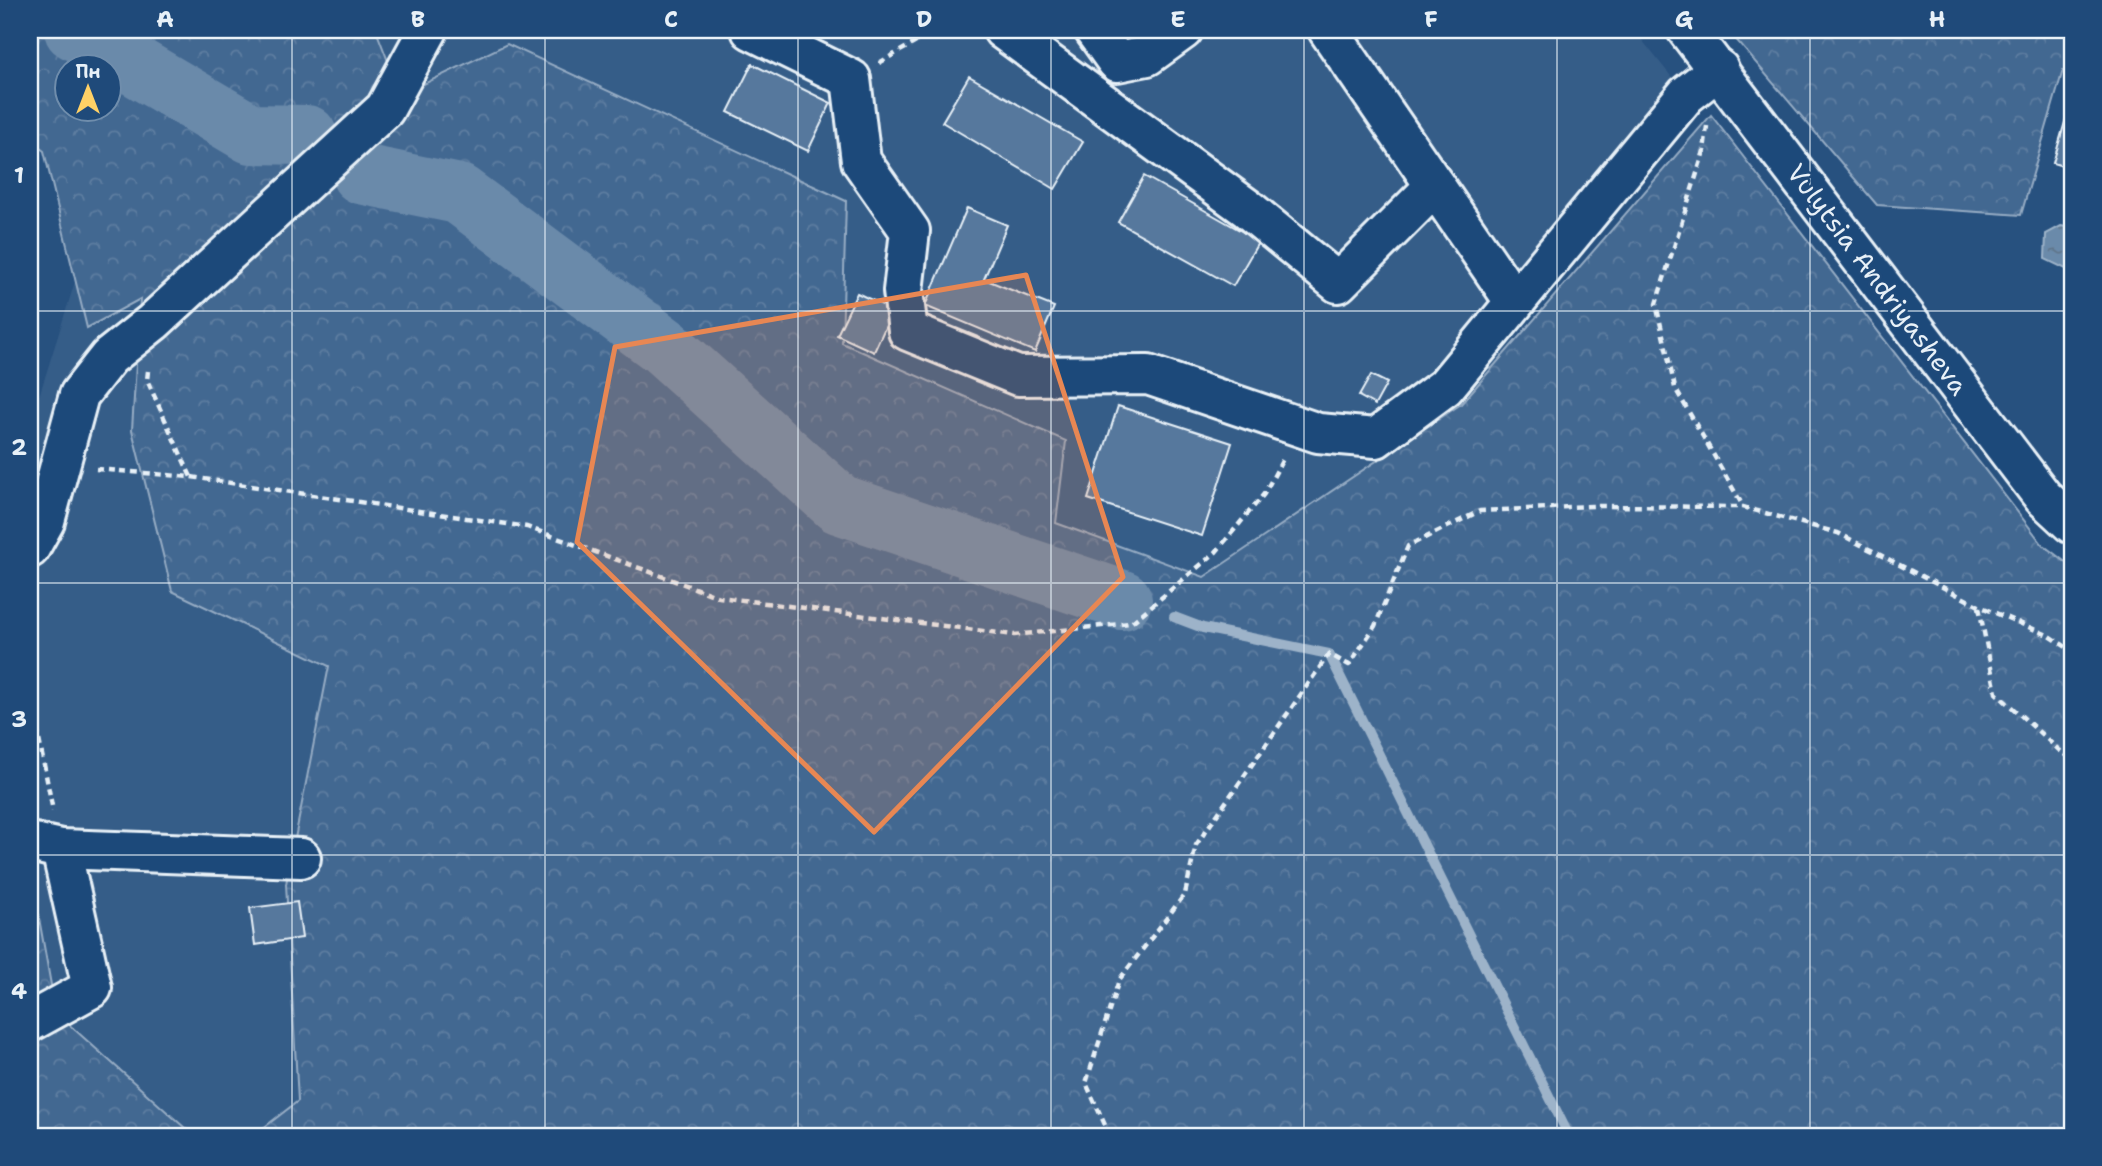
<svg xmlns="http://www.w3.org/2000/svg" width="2102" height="1166" font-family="'Shantell Sans',sans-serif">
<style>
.built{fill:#355d88;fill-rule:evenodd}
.forest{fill:url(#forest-crowns);stroke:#96acc4;stroke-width:2;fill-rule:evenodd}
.water{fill:url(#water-ripples);stroke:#9db3c9;stroke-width:2}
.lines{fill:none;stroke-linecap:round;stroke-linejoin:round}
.stream{stroke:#9db3c9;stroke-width:10}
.river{stroke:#6b8aaa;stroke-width:60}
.building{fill:#57789d;stroke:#e8f1f8;stroke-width:2}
.minor-casing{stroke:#e8f1f8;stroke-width:44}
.path{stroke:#e8f1f8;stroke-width:4.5;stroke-dasharray:7 5;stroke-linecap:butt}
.minor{stroke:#1f4a7a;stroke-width:38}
.marked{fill:#e88753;fill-opacity:0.2;stroke:#e88753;stroke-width:5;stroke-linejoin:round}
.grid{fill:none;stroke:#e8f1f8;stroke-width:2;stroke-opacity:0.55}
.labels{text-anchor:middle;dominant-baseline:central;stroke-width:5;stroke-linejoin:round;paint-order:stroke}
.street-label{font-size:26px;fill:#e8f1f8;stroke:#1f4a7a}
.neatline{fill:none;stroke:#e8f1f8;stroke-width:2.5}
.grid-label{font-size:23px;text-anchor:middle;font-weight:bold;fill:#e8f1f8}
</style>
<defs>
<pattern id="forest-crowns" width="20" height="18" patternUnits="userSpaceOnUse" patternTransform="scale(1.75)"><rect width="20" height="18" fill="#436891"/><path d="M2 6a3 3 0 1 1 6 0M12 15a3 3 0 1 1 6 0" fill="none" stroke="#5e7ea1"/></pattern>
<pattern id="water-ripples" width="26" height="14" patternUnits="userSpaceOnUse" patternTransform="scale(1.75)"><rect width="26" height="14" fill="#6b8aaa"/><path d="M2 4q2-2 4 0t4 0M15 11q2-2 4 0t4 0" fill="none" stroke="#5e7388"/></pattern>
</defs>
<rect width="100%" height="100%" fill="#27517f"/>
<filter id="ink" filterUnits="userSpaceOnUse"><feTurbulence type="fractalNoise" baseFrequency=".0143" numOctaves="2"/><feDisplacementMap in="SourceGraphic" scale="14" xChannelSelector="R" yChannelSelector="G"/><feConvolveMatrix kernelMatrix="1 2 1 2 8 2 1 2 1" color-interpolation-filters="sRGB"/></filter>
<g filter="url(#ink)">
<path class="built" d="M30,30H1634L1686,95L1701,110L1368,489L390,1136H30V425L116,151L30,111ZM66,66H108V108H66Z"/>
<g class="forest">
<path d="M30,30H376L401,95L507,44L846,201L842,343L1066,441L1056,523L1204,577L1461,404L1711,115L2043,545L2072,567V1136H253L298,1101L286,884L329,666L172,591L132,430L140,299L87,328L44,151L30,140ZM66,66H108V108H66Z"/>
<polygon points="1728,30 2072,30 2072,71 2063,70 2021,215 1877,205"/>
<polygon points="30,868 56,1013 194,1136 30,1136"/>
</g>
<polygon class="water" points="2061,226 2072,228 2072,272 2045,259 2046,234"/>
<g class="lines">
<polyline class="stream" points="1174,617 1203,628 1329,654 1569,1136"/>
<g class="river">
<polyline points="74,30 251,134 307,135"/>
<polyline points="361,174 459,194 665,347 839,504 1122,600"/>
</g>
</g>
<g class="building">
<polygon points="752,64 831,103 808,151 728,112"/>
<polygon points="969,76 1083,142 1055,189 942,122"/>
<polygon points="2072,98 2072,169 2053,163"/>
<polygon points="1144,176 1259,241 1233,286 1118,222"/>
<polygon points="967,208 1007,225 984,279 1054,307 1035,352 925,306"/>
<polygon points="857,293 893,310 874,352 837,335"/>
<polygon points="1371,375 1387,383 1375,405 1359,396"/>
<polygon points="1118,406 1232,443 1202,536 1088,499"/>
<polygon points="297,902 302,938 255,945 250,908"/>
</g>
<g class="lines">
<g class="minor-casing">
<g id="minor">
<polyline points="751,30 851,79 861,161 910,231 903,291 908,331 1018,376 1148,375 1318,433 1376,438 1445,387 1686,95 1719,69"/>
<polyline points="1003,30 1248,209 1338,283 1435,186"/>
<polyline points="1094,30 1117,62 1147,56 1183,30"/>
<polyline points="1328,30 1514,301"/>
<polyline points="1687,30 2043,497 2072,524"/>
<polyline points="30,548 45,521 79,395 109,357 153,322 385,109 428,30"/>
<polyline points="30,842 61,849 301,858"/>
<polyline points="30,1022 92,988 61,849"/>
</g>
</g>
<g class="path">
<polyline points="879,63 937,30"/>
<polyline points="1707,126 1704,151 1656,304 1675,388 1743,506"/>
<polyline points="148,371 147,380 191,477"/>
<polyline points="96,469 191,477 527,527 719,597 1014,635 1131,623 1216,552 1264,494 1284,457"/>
<polyline points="1979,607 1996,693 2059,750 2072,759"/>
<polyline points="30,693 53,811"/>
<polyline points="1110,1136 1086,1083 1119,980 1185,894 1196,845 1329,654 1349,665 1375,626 1408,546 1480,511 1593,506 1743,507 1838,533 1979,606 2050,636 2072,651"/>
</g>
<use href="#minor" class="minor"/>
</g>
</g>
<path class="marked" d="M1026,275L1123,577L874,832L577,542L615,347Z"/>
<path class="grid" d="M292,30V1136M545,30V1136M798,30V1136M1051,30V1136M1304,30V1136M1557,30V1136M1810,30V1136M30,311H2072M30,583H2072M30,855H2072"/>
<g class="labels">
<g class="street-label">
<text transform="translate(1878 279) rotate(53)">Vulytsia Andriyasheva</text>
</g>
</g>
<rect width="2102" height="1166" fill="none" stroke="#1f4a7a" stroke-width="77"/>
<g transform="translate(88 88)"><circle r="33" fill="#1f4a7a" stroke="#6f8dac" stroke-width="2"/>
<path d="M0-5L12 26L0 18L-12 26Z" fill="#ffd166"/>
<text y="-10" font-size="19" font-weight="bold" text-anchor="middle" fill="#e8f1f8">Пн</text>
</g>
<rect x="38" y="38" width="2026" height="1090" class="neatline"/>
<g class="grid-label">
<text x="165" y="27">A</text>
<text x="418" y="27">B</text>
<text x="671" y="27">C</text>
<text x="924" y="27">D</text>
<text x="1178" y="27">E</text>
<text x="1431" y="27">F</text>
<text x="1684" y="27">G</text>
<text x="1937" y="27">H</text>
<text x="19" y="183">1</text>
<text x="19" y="455">2</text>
<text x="19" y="727">3</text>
<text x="19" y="999">4</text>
</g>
</svg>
